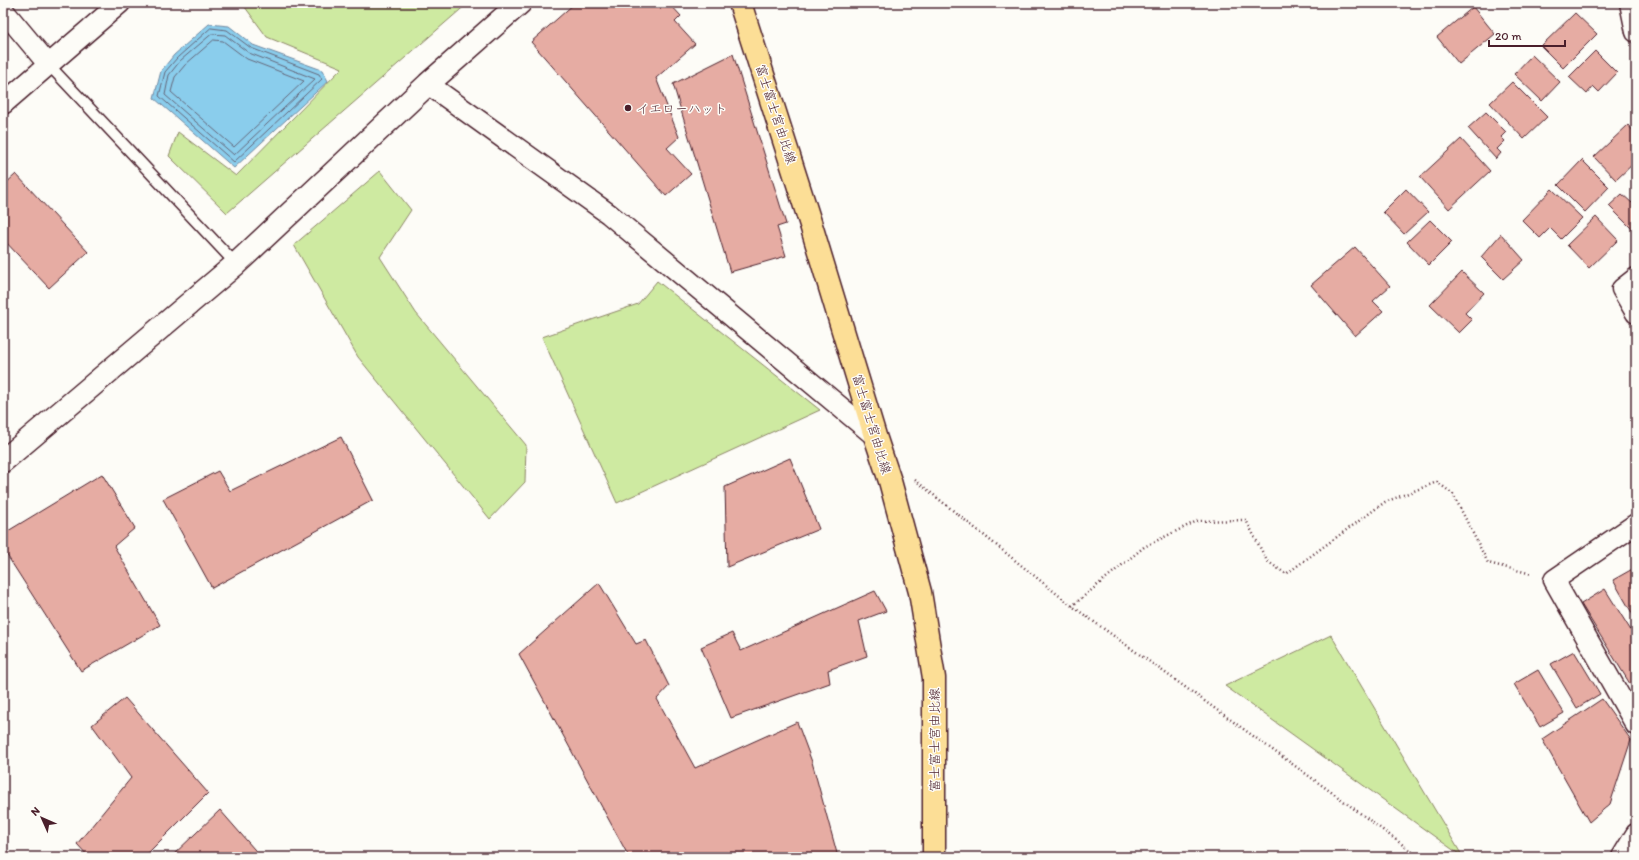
<svg xmlns="http://www.w3.org/2000/svg" width="1639" height="860" font-family="Itim,'Klee One',sans-serif">
<style>
.green{fill:#ceeaa1;stroke:#8c8466}
.water{fill:#8acdec;stroke:#70879f}
.lines{fill:none;stroke-linecap:round;stroke-linejoin:round}
.shore{stroke:#646578;stroke-width:1}
.building{fill:#e6aca3;stroke:#4a1f2b}
.lane-casing{stroke:#4a1f2b;stroke-width:13}
.street-casing{stroke:#4a1f2b;stroke-width:23}
.secondary-casing{stroke:#4a1f2b;stroke-width:25}
.primary-casing{stroke:#4a1f2b;stroke-width:25}
.path{stroke:#4a1f2b;stroke-width:2.5;stroke-dasharray:1 3;stroke-linecap:butt}
.lane{stroke:#fdfcf7;stroke-width:10}
.street{stroke:#fdfcf7;stroke-width:20}
.secondary{stroke:#fdfcf7;stroke-width:22}
.primary{stroke:#fcde96;stroke-width:22}
.poi-dot{fill:#4a1f2b;stroke:#fdfcf7;stroke-width:1.5}
.labels{text-anchor:middle;dominant-baseline:central;stroke-width:3;stroke-linejoin:round;paint-order:stroke}
.poi-label{font-size:13px;fill:#4a1f2b;stroke:#fdfcf7;text-anchor:start}
.street-label{font-size:13px;fill:#4a1f2b;stroke:#fdfcf7}
</style>
<rect width="100%" height="100%" fill="#fdfcf7"/>
<filter id="ink" filterUnits="userSpaceOnUse"><feTurbulence type="fractalNoise" baseFrequency=".025" numOctaves="2"/><feDisplacementMap in="SourceGraphic" scale="8" xChannelSelector="R" yChannelSelector="G"/><feConvolveMatrix kernelMatrix="1 2 1 2 8 2 1 2 1" color-interpolation-filters="sRGB"/></filter>
<g filter="url(#ink)">
<g class="green">
<polygon points="242,3 468,3 227,213 169,156 178,132 236,176 342,68 267,37"/>
<polygon points="380,171 411,210 380,257 416,313 526,445 525,482 490,519 358,357 294,245"/>
<polygon points="657,281 820,410 617,503 542,337 638,304"/>
<polygon points="1331,635 1463,857 1225,686"/>
</g>
<polygon class="water" points="209,24 229,26 253,45 322,70 328,81 234,168 154,98 161,71 174,55"/>
<g class="lines">
<g class="shore">
<polygon points="211,28 227,30 251,48 319,74 322,79 234,162 159,96 165,72 177,58"/>
<polygon points="212,34 225,35 249,53 315,79 234,155 165,95 169,75 180,61"/>
<polygon points="214,40 223,41 247,59 304,81 234,147 171,92 175,77 185,65"/>
</g>
</g>
<g class="building">
<polygon points="575,3 669,3 681,16 675,22 695,44 656,78 679,137 667,148 691,174 666,196 531,42"/>
<polygon points="1473,7 1495,34 1459,64 1437,37"/>
<polygon points="1575,13 1597,34 1563,68 1541,46"/>
<polygon points="1595,51 1617,73 1599,92 1593,86 1587,94 1569,77"/>
<polygon points="733,54 786,224 777,227 786,256 730,272 673,84"/>
<polygon points="1532,55 1560,82 1542,101 1514,74"/>
<polygon points="1512,82 1547,117 1524,139 1490,103"/>
<polygon points="1486,112 1506,132 1501,137 1505,141 1497,149 1501,153 1496,159 1468,128"/>
<polygon points="1628,125 1636,134 1636,161 1616,180 1594,157"/>
<polygon points="1461,139 1490,171 1449,209 1420,177"/>
<polygon points="1582,160 1609,187 1585,212 1558,185"/>
<polygon points="16,174 88,252 49,288 3,239 3,186"/>
<polygon points="1406,189 1428,212 1404,234 1383,212"/>
<polygon points="1552,189 1582,218 1561,239 1550,228 1540,238 1522,220"/>
<polygon points="1622,194 1632,203 1636,200 1636,233 1609,206"/>
<polygon points="1596,217 1618,240 1589,268 1567,245"/>
<polygon points="1430,220 1452,242 1429,265 1407,242"/>
<polygon points="1501,234 1524,260 1503,279 1481,257"/>
<polygon points="1355,247 1390,286 1373,301 1383,311 1355,336 1311,285"/>
<polygon points="1462,272 1484,293 1465,313 1472,320 1459,333 1430,305"/>
<polygon points="341,437 373,500 212,588 163,499 218,471 230,491"/>
<polygon points="790,458 819,529 727,567 725,487"/>
<polygon points="102,474 135,528 114,546 160,625 81,671 3,549 3,534"/>
<polygon points="1636,567 1636,620 1613,580"/>
<polygon points="599,583 636,644 646,640 669,686 657,699 695,768 797,722 812,762 838,857 629,857 519,654"/>
<polygon points="1605,589 1635,637 1636,637 1635,692 1581,604"/>
<polygon points="875,591 886,611 859,621 867,656 828,670 830,683 731,718 701,647 732,633 741,651"/>
<polygon points="1574,651 1600,694 1577,708 1551,664"/>
<polygon points="1538,670 1564,713 1540,727 1514,684"/>
<polygon points="125,698 208,793 144,857 89,857 77,844 131,778 92,725"/>
<polygon points="1602,699 1631,740 1610,804 1589,822 1542,739"/>
<polygon points="220,810 261,857 171,857"/>
</g>
<g class="lines">
<g class="lane-casing">
<polyline id="lane" points="48,64 236,264"/>
</g>
<g class="street-casing">
<g id="street">
<polyline points="1630,3 1636,32"/>
<polyline points="3,10 48,64"/>
<polyline points="428,84 609,214 875,436"/>
<polyline points="3,104 120,3"/>
<polyline points="1636,278 1622,289 1636,313"/>
<polyline points="1636,524 1554,580 1636,725"/>
<polyline points="1622,857 1636,834"/>
</g>
</g>
<g class="secondary-casing">
<polyline id="secondary" points="3,461 236,264 428,84 520,3"/>
</g>
<g class="primary-casing">
<polyline id="primary" points="740,3 811,225 875,436 890,481 920,592 934,678 934,857"/>
</g>
<g class="path">
<polyline points="915,480 1072,606 1341,799 1419,857"/>
<polyline points="1072,606 1144,547 1197,521 1246,520 1267,561 1286,574 1385,502 1437,482 1453,494 1488,563 1532,574"/>
</g>
<use href="#lane" class="lane"/>
<use href="#street" class="street"/>
<use href="#secondary" class="secondary"/>
<use href="#primary" class="primary"/>
</g>
</g>
<circle class="poi-dot" cx="628" cy="108" r="4"/>
<g class="labels">
<g class="poi-label">
<text x="636" y="108">イエローハット</text>
</g>
<g class="street-label">
<text transform="translate(776 114) rotate(72)">富士富士宮由比線</text>
<text transform="translate(872 424) rotate(73)">富士富士宮由比線</text>
<text transform="translate(934 740) rotate(-90)">富士富士宮由比線</text>
</g>
</g>
<rect width="1639" height="860" fill="none" stroke="#fdfcf7" stroke-width="16"/>
<rect x="8" y="8" width="1623" height="844" fill="none" stroke="#4a1f2b" stroke-width="1.5" filter="url(#ink)"/>
<g transform="translate(42 818) rotate(315)" stroke="#fdfcf7" stroke-width="3" paint-order="stroke">
<path d="M0-3L7 15L0 10L-7 15Z" fill="#4a1f2b"/>
<text y="-6" font-size="11" font-weight="bold" text-anchor="middle" fill="#4a1f2b">N</text>
</g>
<path d="M1489 40v6h76v-6" fill="none" stroke="#4a1f2b" stroke-width="2"/>
<text x="1495" y="40" font-size="12" fill="#4a1f2b" stroke="#fdfcf7" stroke-width="3" paint-order="stroke">20 m</text>
</svg>
